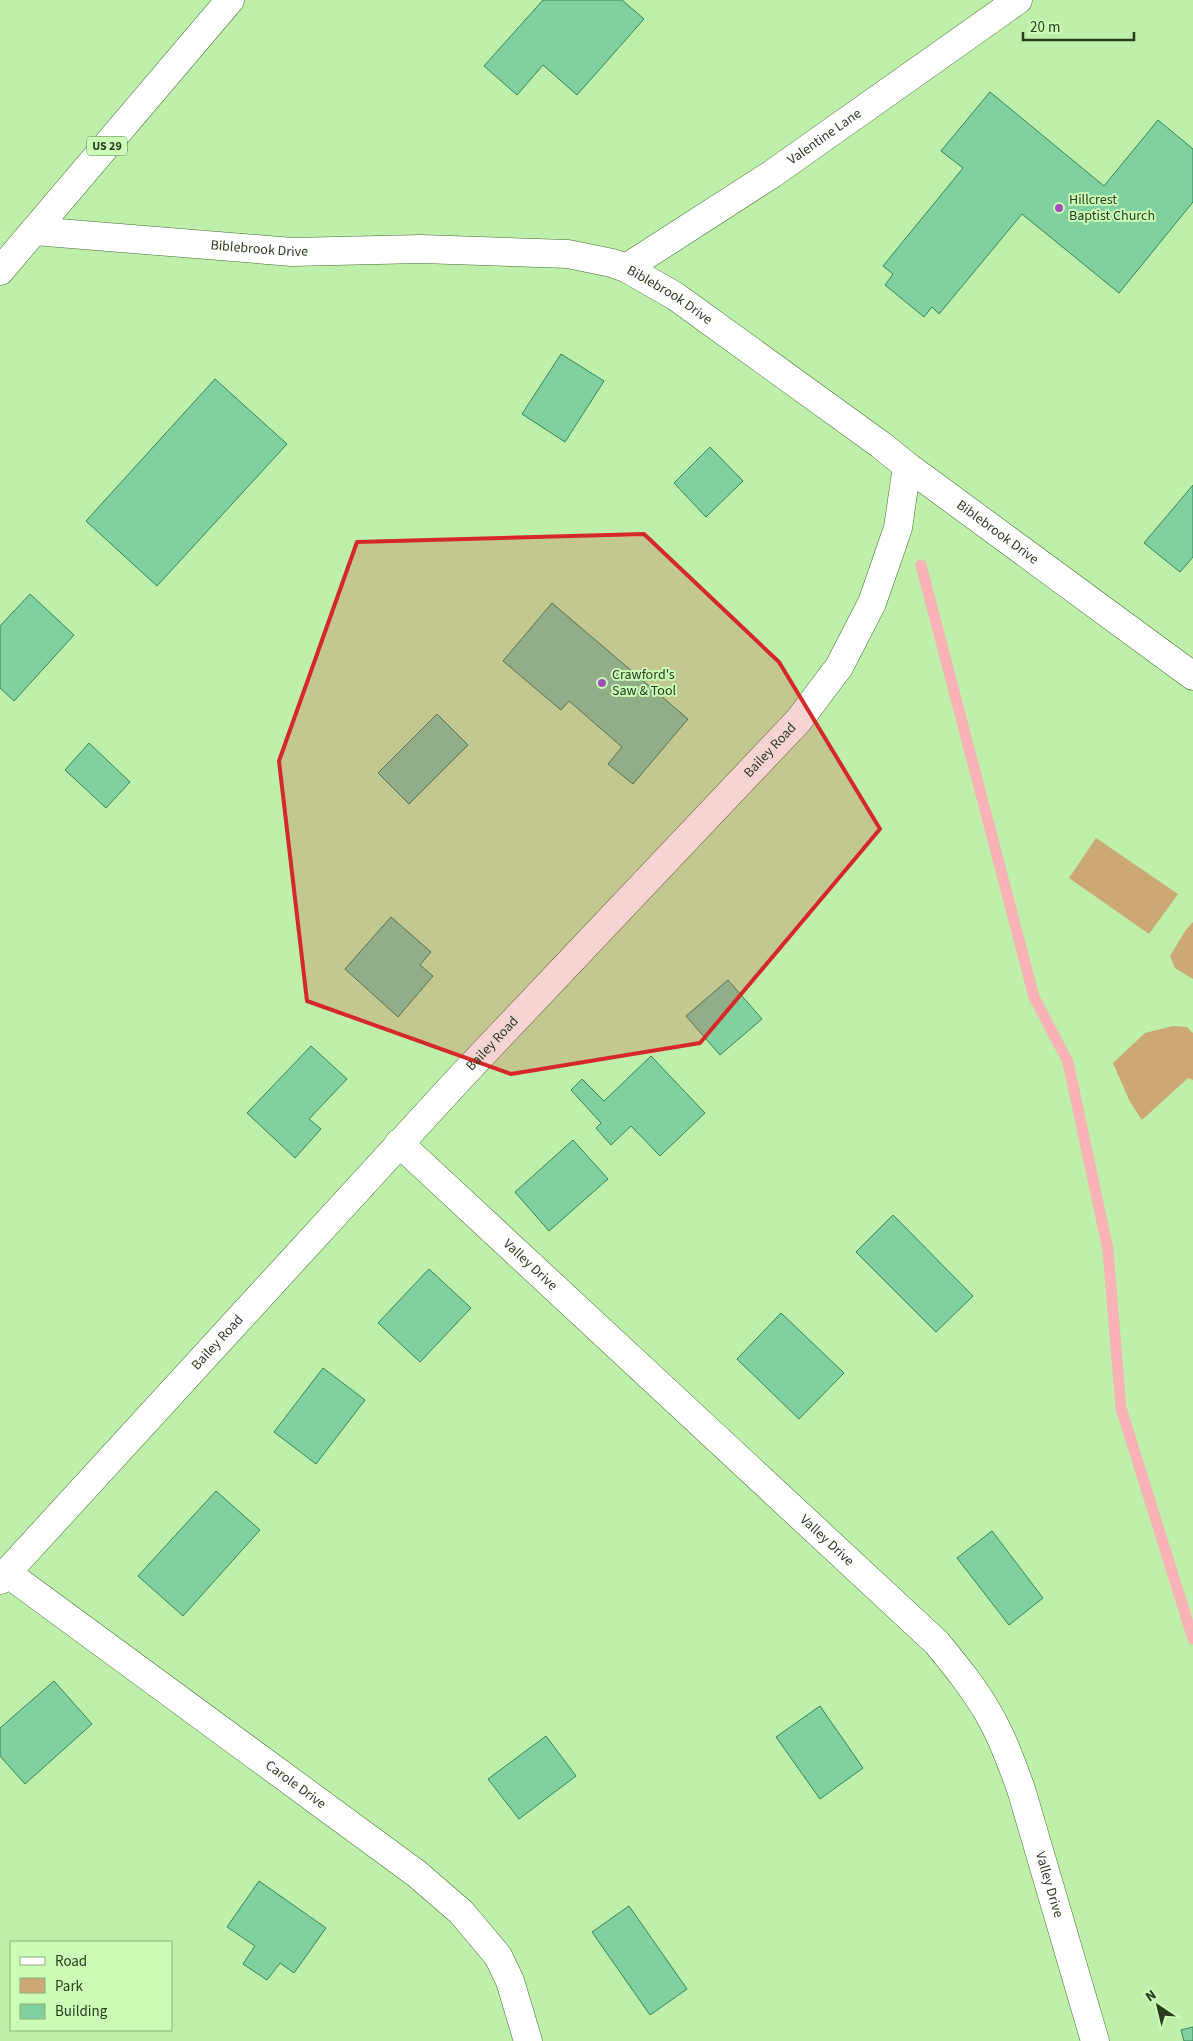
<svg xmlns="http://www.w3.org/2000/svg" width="1193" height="2041" font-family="'Source Sans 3',sans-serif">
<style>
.green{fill:#cca874}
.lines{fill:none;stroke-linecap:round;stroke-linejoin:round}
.stream{stroke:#f9b2b5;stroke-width:11}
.building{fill:#81d0a0;stroke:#358459}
.minor-casing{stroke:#446f2f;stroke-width:29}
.primary-casing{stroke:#446f2f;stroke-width:29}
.minor{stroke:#fff;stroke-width:28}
.primary{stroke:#fff;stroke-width:28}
.marked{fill:#d62828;fill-opacity:0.2;stroke:#d62828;stroke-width:4;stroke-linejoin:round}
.poi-dot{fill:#a04dbc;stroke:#ccfdb7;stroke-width:2}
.labels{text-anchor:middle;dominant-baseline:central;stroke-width:4;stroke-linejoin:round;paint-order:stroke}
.shield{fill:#ccfdb7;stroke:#5a764d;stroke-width:1}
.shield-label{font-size:12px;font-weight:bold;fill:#293c20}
.street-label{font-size:14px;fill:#293c20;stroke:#ccfdb7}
.poi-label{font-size:14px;fill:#293c20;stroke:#ccfdb7;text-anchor:start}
</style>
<rect width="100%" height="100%" fill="#bff0ab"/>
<g class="green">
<polygon points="1096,838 1178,894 1149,934 1069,878"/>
<polygon points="1193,922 1193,979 1175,968 1170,956 1185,931"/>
<polygon points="1173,1026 1187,1027 1193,1033 1193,1080 1188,1078 1142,1120 1130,1102 1113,1063 1145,1033"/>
</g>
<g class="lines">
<polyline class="stream" points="921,565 1034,997 1068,1062 1108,1250 1121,1408 1193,1639"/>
</g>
<g class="building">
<polygon points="543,0 622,0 644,19 577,95 543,65 517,95 484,66"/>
<polygon points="990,92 1104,186 1158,120 1193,149 1193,202 1119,293 1022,214 939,314 932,307 924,317 885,285 893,274 883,266 963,168 941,151"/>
<polygon points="561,354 604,381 565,442 522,414"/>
<polygon points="215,379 287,444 157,586 86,521"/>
<polygon points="710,447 743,481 706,517 674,483"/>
<polygon points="1193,485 1193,557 1180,572 1144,543"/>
<polygon points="30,594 74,635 14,701 0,688 0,626"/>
<polygon points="552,603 688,719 633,784 608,764 622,747 569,701 561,710 503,661"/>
<polygon points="437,714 468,745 409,804 378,773"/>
<polygon points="89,743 130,782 106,808 65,770"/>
<polygon points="391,917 431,952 420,965 433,976 398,1017 345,969"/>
<polygon points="728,980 762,1019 720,1055 686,1016"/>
<polygon points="311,1046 347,1079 309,1119 321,1129 295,1158 247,1113"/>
<polygon points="651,1056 705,1113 660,1156 631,1126 611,1145 596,1128 601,1123 571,1090 582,1079 604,1101"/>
<polygon points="573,1140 608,1179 549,1231 515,1192"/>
<polygon points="893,1215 973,1296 936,1332 856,1252"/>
<polygon points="429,1269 471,1308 420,1362 378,1323"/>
<polygon points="781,1313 844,1373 799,1419 737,1359"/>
<polygon points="323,1368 365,1400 316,1464 274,1432"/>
<polygon points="216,1491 260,1530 183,1616 138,1576"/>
<polygon points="992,1531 1043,1598 1009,1625 957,1558"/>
<polygon points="54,1681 92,1724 25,1784 0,1756 0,1728"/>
<polygon points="820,1706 863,1768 820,1799 776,1737"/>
<polygon points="546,1736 576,1776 519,1819 488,1779"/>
<polygon points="259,1881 326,1928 294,1973 280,1963 267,1980 243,1964 255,1946 227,1927"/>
<polygon points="629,1906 687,1989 650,2015 592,1932"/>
<polygon points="1193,2027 1193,2041 1184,2041 1181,2030"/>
</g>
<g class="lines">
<g class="minor-casing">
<g id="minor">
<path id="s1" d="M34,231L292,252L421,249L568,254L612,263L626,268L675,296L881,445L907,466L1193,676"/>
<path id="s2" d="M626,268L772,174L1018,0"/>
<path id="s3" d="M399,1143L937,1643C955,1665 973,1687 987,1711C1002,1736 1011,1762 1021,1789L1095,2041"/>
<path id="s4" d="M7,1573L417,1874L461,1912L498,1956L510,1981L528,2041"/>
<path id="s5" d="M0,1580L459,1079L799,720L839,667L872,603L898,528L907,466"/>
</g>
</g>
<g class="primary-casing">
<polyline id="primary" points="0,271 230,0"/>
</g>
<use href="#minor" class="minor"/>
<use href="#primary" class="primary"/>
</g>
<path class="marked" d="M644,534L779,662L880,829L700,1043L511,1074L307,1001L279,761L357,542Z"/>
<g class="poi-dot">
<circle cx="1059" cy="208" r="5"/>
<circle cx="602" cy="683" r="5"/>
</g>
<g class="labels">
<rect class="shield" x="87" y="136.5" width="40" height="19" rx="4"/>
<g class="shield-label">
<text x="107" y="146">US 29</text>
</g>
<g class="street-label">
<text stroke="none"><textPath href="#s2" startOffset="238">Valentine Lane</textPath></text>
<text stroke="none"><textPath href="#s1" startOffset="226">Biblebrook Drive</textPath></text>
<text stroke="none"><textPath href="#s1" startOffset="646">Biblebrook Drive</textPath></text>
<text stroke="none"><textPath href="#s1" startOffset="1051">Biblebrook Drive</textPath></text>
<text stroke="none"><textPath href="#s5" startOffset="1132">Bailey Road</textPath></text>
<text stroke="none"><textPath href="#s5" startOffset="728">Bailey Road</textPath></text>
<text stroke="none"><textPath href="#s3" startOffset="179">Valley Drive</textPath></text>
<text stroke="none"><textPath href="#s5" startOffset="322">Bailey Road</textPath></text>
<text stroke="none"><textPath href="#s3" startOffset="584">Valley Drive</textPath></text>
<text stroke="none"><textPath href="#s4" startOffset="358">Carole Drive</textPath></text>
<text stroke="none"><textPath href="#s3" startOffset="1004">Valley Drive</textPath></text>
</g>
<g class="poi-label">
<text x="1069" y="200">Hillcrest<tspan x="1069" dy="16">Baptist Church</tspan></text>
<text x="612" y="675">Crawford's<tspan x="612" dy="16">Saw &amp; Tool</tspan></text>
</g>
</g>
<rect x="10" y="1941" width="162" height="90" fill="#ccfdb7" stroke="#8bb07b"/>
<rect x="20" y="1957" width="25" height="8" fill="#ffffff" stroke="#8bb07b"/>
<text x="55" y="1966" font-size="15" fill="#293c20">Road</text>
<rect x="20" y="1978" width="25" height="15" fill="#cca874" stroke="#8bb07b"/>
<text x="55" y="1991" font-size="15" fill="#293c20">Park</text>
<rect x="20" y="2004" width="25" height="15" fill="#81d0a0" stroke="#8bb07b"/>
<text x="55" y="2016" font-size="15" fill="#293c20">Building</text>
<g transform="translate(1158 2006) rotate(325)" stroke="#ccfdb7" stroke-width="4" paint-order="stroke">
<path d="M0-4L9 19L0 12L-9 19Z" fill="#293c20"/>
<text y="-8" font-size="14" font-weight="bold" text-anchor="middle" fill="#293c20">N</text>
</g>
<path d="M1023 32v8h111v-8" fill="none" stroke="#293c20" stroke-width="2.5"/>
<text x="1030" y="32" font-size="15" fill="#293c20" stroke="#ccfdb7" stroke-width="4" paint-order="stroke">20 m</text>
</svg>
